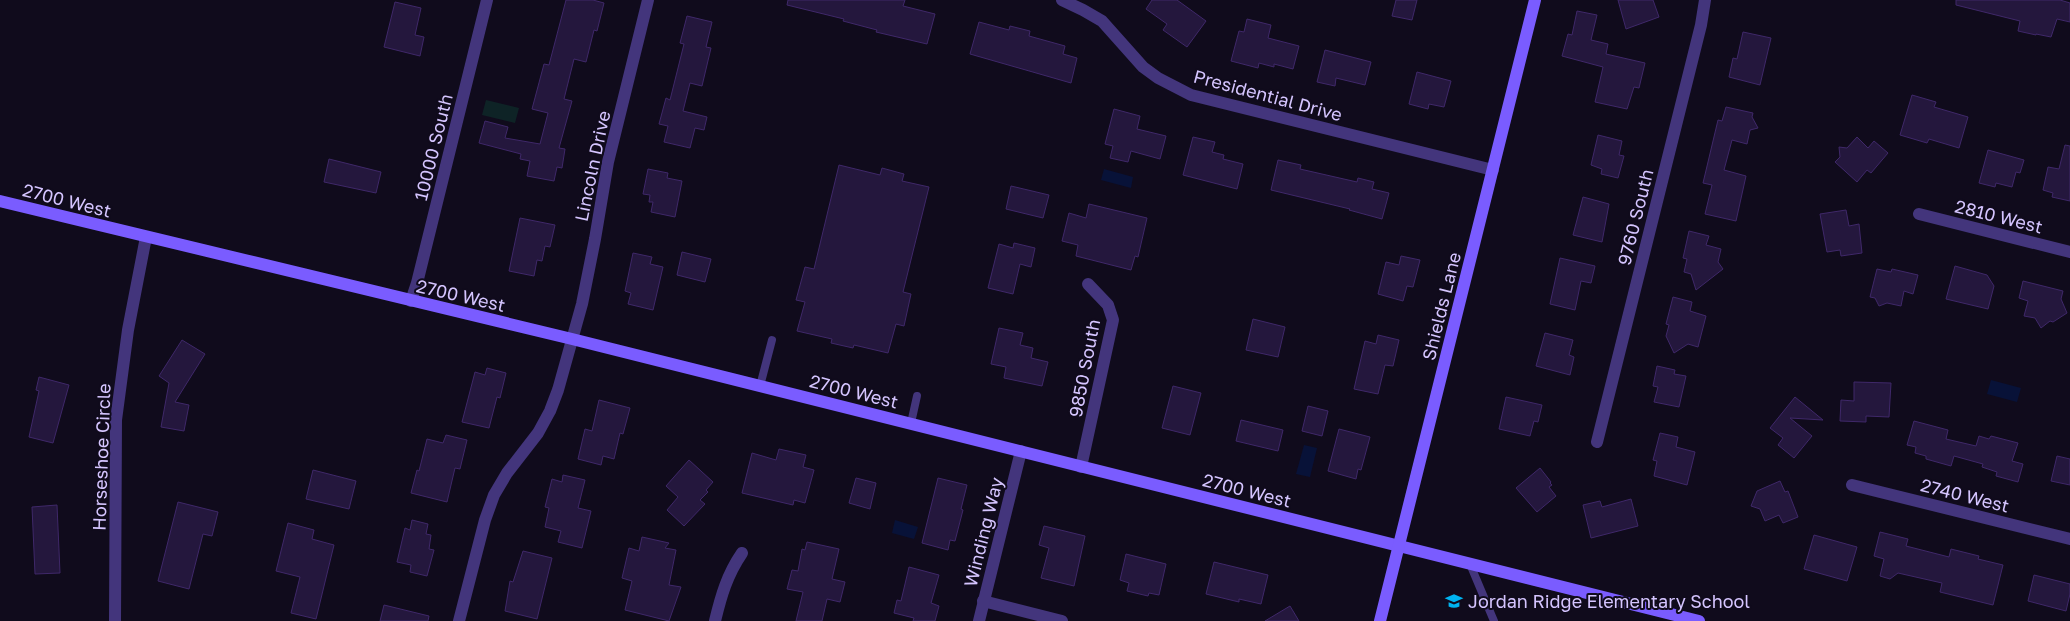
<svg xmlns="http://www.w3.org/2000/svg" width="2070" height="621" font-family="'Golos Text',sans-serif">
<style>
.green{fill:#0e2326}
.water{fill:#081238}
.building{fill:#24173d;stroke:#3f2869}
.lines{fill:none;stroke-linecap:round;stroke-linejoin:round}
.service{stroke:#43357c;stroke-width:8}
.minor{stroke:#43357c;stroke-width:12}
.secondary{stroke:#7a5cff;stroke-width:12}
.labels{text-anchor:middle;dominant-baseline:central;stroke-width:4;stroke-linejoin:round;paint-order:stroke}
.street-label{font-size:18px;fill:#d5c5ff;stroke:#100b1c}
.poi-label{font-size:18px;fill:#d5c5ff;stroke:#100b1c;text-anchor:start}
</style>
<rect width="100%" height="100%" fill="#100b1c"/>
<polygon class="green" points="486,100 519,108 515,123 482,115"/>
<g class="water">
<polygon points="1104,169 1133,177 1131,188 1101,180"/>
<polygon points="1991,380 2021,388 2017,402 1987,394"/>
<polygon points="1304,445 1317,448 1310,477 1296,474"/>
<polygon points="895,520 918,527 914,539 892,533"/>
</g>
<g class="building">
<polygon points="566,0 593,0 604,3 597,31 594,30 586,62 574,59 564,99 572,101 559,148 565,149 562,168 557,167 554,181 527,176 530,161 520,159 521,154 479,143 485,121 508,127 505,138 540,144 548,113 532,109 544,64 549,65"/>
<polygon points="788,0 905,0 903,6 935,14 927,44 876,32 877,30 843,21 844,19 787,5"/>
<polygon points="1152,0 1177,0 1206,21 1187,47 1163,30 1167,24 1146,9"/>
<polygon points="1396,0 1417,0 1412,20 1392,16"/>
<polygon points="1618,0 1653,0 1659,17 1626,29"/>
<polygon points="1956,0 2060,0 2070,3 2070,22 2057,19 2051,37 2036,34 2036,35 2018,31 2020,21 1956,5"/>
<polygon points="395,2 421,8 415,35 424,37 420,56 384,47"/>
<polygon points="1577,11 1597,15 1591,40 1608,44 1606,54 1645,63 1639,88 1634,87 1627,109 1595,102 1603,67 1562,56 1568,34 1572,35"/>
<polygon points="687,16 712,22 706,47 711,48 702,86 690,83 683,111 707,117 704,130 695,128 690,148 664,142 668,126 659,124 666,98 670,100 684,44 680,43"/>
<polygon points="1247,19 1271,25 1268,38 1299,46 1293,69 1274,64 1274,67 1259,63 1258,68 1231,61 1239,31 1244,32"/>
<polygon points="979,22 1009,30 1010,26 1030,31 1029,36 1065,46 1063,54 1077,58 1071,83 970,54"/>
<polygon points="1743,32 1771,38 1760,85 1729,77 1733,58 1737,59"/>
<polygon points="1325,50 1371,62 1365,85 1336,78 1335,86 1317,82"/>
<polygon points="1417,72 1451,81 1444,107 1429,104 1428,109 1409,104"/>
<polygon points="1912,95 1936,102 1934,107 1968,117 1959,148 1929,139 1927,143 1900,135"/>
<polygon points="1726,107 1753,113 1752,117 1758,128 1750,130 1747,144 1732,140 1724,170 1746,176 1736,221 1705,214 1712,185 1703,183 1718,120 1722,121"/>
<polygon points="1114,109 1140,116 1137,129 1166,136 1160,159 1131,151 1128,162 1110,158 1113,146 1105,144"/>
<polygon points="1598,135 1622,141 1619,155 1624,156 1618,178 1601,174 1602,169 1591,165"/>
<polygon points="1193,137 1215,142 1212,152 1224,155 1223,159 1243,164 1237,189 1183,175"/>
<polygon points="1857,137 1868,148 1874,141 1888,153 1871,173 1867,170 1857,182 1835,162 1840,157 1839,147 1847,148"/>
<polygon points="2065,145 2070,146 2070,201 2052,197 2053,193 2043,190 2048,167 2059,169"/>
<polygon points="1988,150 2024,160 2020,173 2016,172 2012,187 1996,183 1995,187 1979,183"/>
<polygon points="329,159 381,172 376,193 324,182"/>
<polygon points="1278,160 1301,165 1300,169 1357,182 1358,178 1374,182 1372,189 1389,193 1382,219 1349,210 1350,209 1271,190"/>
<polygon points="839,165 880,175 882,168 904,174 902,181 929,187 903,292 911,294 904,326 896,324 888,353 854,345 853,348 831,343 832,339 797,331 805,302 796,300 805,267 814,269"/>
<polygon points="648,169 668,173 667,178 682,181 675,217 651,212 653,202 649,202 650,195 643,194"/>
<polygon points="1011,186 1049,195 1043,218 1006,209"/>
<polygon points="1583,197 1609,204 1602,242 1573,235"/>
<polygon points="1089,204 1147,218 1138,257 1135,256 1131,270 1076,256 1078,245 1062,241 1069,213 1086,218"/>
<polygon points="1846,210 1849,226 1859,224 1862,253 1841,256 1840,250 1827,252 1820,214"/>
<polygon points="520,218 555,225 550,247 545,246 542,261 537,260 534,276 509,271"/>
<polygon points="1689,231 1709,236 1706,245 1721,249 1718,262 1723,269 1696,290 1691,274 1684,272 1687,259 1683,258"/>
<polygon points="1014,243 1035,248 1031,267 1020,264 1013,294 988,288 999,244 1013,248"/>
<polygon points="682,252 711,259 705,282 677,275"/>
<polygon points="633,253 652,257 650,264 663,267 653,310 628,304 631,293 625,291"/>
<polygon points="1401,256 1420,260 1413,287 1407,286 1403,301 1378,294 1386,262 1399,265"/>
<polygon points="1560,258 1595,266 1591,283 1581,281 1575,310 1550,304"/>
<polygon points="1955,266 1987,275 1994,286 1988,309 1946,299"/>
<polygon points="1877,269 1891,272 1892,269 1918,275 1913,294 1904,291 1901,306 1887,303 1879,306 1875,298 1870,297"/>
<polygon points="2023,281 2063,291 2061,299 2067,313 2053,322 2050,321 2041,328 2035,318 2024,316 2028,301 2019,298"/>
<polygon points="1673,297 1692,302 1690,311 1706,316 1698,347 1688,344 1674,353 1666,336 1669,325 1666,324"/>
<polygon points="1253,319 1285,327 1278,357 1246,350"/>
<polygon points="999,328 1023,333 1020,345 1033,348 1031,358 1048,362 1042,386 1004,378 1006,367 991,364"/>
<polygon points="1545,333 1573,340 1569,355 1574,357 1570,375 1536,366"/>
<polygon points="1378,335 1399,340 1393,366 1385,365 1378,394 1354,389 1365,341 1376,344"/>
<polygon points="182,340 205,354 175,402 189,405 184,431 161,427 169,383 159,376"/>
<polygon points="1657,366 1675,370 1674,374 1686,376 1679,407 1654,402 1658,387 1653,386"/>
<polygon points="487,368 506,373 500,398 497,397 489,428 462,422 475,372 485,375"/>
<polygon points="39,377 69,385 53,443 29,437 39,391 36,390"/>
<polygon points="1854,382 1891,383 1889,417 1866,416 1866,422 1840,421 1841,400 1854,401"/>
<polygon points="1173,386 1201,393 1190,435 1162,428"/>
<polygon points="1506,397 1542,405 1538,422 1534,421 1530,436 1499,429"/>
<polygon points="1795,397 1823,420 1790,418 1812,436 1794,458 1778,445 1783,438 1770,428"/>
<polygon points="599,400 630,408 623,434 620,433 614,459 603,456 601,465 578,459 585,429 592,431"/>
<polygon points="1308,406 1328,411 1322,436 1302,431"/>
<polygon points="1241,420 1283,430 1278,451 1236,441"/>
<polygon points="1914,421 1948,430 1946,439 1976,446 1979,436 1989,439 1991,436 2018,443 2012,461 2023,464 2018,482 1996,476 1997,472 1982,467 1983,464 1954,456 1951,466 1926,459 1926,456 1915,453 1916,447 1907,445"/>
<polygon points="1339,429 1370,437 1361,470 1358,469 1356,479 1328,471"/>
<polygon points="1660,433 1678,437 1676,447 1695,452 1687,485 1654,476 1657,461 1653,460"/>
<polygon points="446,435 467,440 460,469 455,468 447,502 411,493 417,470 419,471 427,439 443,443"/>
<polygon points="779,449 806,455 803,467 814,470 805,503 794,500 793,505 742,493 752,453 776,460"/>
<polygon points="2057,456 2070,459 2070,485 2051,481"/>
<polygon points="689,460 713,482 706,490 708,492 700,500 705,504 684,526 667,510 678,497 666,486"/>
<polygon points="1540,468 1551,482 1550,483 1552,485 1549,487 1556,496 1537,512 1516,488"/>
<polygon points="313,470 356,481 349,509 306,499"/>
<polygon points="563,475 585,480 578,508 591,511 582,548 558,542 561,531 545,527 549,508 545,507 552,479 562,482"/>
<polygon points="856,478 876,483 870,509 849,503"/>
<polygon points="938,478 967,485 961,509 963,510 955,541 950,540 948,550 922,543"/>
<polygon points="1780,481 1785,492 1788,491 1798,517 1783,523 1779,515 1765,521 1760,509 1751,506 1757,491"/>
<polygon points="1631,499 1638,526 1591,538 1583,505 1600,501 1602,507"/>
<polygon points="178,502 218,512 212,536 203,534 189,589 158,581"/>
<polygon points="57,505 60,573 35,574 32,507"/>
<polygon points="412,520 428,524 426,534 431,535 429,549 434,550 427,576 410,572 411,565 397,562 405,528 410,530"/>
<polygon points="288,523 314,530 312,539 334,545 316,619 291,613 300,577 276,571"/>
<polygon points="1044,526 1085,536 1074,586 1041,578 1049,548 1039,545"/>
<polygon points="1880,532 1908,539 1906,546 1949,557 1951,549 1979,556 1978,559 2003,565 1993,605 1940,592 1942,583 1898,573 1890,579 1880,576 1884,559 1874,556"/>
<polygon points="1814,535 1857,547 1847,581 1804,569"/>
<polygon points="642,537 669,543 665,548 676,550 669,585 681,587 669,621 625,610 632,581 622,578 629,548 639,551"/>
<polygon points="807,542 839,549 832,579 845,582 840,602 827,599 822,621 796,621 803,592 787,589 792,570 798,571 802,549 805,550"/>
<polygon points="523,551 552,558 537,619 505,611 510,581 513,582"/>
<polygon points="1126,554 1166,564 1159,595 1149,593 1148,596 1127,591 1129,583 1120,580"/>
<polygon points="1214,562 1268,575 1261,604 1239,599 1239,602 1206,594"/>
<polygon points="909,567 939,575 931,603 939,606 935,621 913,621 914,618 894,613 897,600 901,601"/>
<polygon points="2034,575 2070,584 2070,594 2066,611 2028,601"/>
<polygon points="384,605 429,616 428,621 380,621"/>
<polygon points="1290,606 1299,621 1265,621"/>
</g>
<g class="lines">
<g class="service">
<polyline points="760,386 772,340"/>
<polyline points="911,423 917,396"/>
<polyline points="1470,564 1494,621"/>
</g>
<g class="minor">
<polyline points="1062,0 1083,10 1102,21 1143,67 1158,78 1191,95 1493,170"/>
<polyline points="1919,214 2070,252"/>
<polyline points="411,301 417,283 487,0"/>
<polyline points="1597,442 1701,25 1705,0"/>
<polyline points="1081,467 1113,320 1108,305 1088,284"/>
<polyline points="1852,485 2070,539"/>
<polyline points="983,601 1062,621"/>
<polyline points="115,621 116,420 128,330 146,237"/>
<polyline points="459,621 485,520 494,495 507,473 538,433 550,411 558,390 582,304 595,239 608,162 648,0"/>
<path d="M715,621C721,596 727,575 742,553"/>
<polyline points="979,621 1021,451"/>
</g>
<g class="secondary">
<polyline points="0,201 572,339 1699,621"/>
<polyline points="1380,621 1535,0"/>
</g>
</g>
<defs>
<g id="school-bare" transform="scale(1.35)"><path d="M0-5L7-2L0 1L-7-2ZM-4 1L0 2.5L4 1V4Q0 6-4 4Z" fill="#00b3f0" stroke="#100b1c" stroke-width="2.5" paint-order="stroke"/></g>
</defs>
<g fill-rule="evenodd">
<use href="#school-bare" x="1454" y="601"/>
</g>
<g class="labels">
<g class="street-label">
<text transform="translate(1268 95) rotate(15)">Presidential Drive</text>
<text transform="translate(433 147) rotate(-76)">10000 South</text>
<text transform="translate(592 166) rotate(-78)">Lincoln Drive</text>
<text transform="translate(67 200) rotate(14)">2700 West</text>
<text transform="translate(1999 216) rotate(14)">2810 West</text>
<text transform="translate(1635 217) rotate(-76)">9760 South</text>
<text transform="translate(461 295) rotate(13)">2700 West</text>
<text transform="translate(1441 306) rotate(-76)">Shields Lane</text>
<text transform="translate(1084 368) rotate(-79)">9850 South</text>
<text transform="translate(854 391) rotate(14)">2700 West</text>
<text transform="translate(101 457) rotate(-88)">Horseshoe Circle</text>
<text transform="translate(1247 490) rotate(14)">2700 West</text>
<text transform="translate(1965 495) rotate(14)">2740 West</text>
<text transform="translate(983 532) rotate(-76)">Winding Way</text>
</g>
<g class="poi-label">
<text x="1468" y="601">Jordan Ridge Elementary School</text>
</g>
</g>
</svg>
